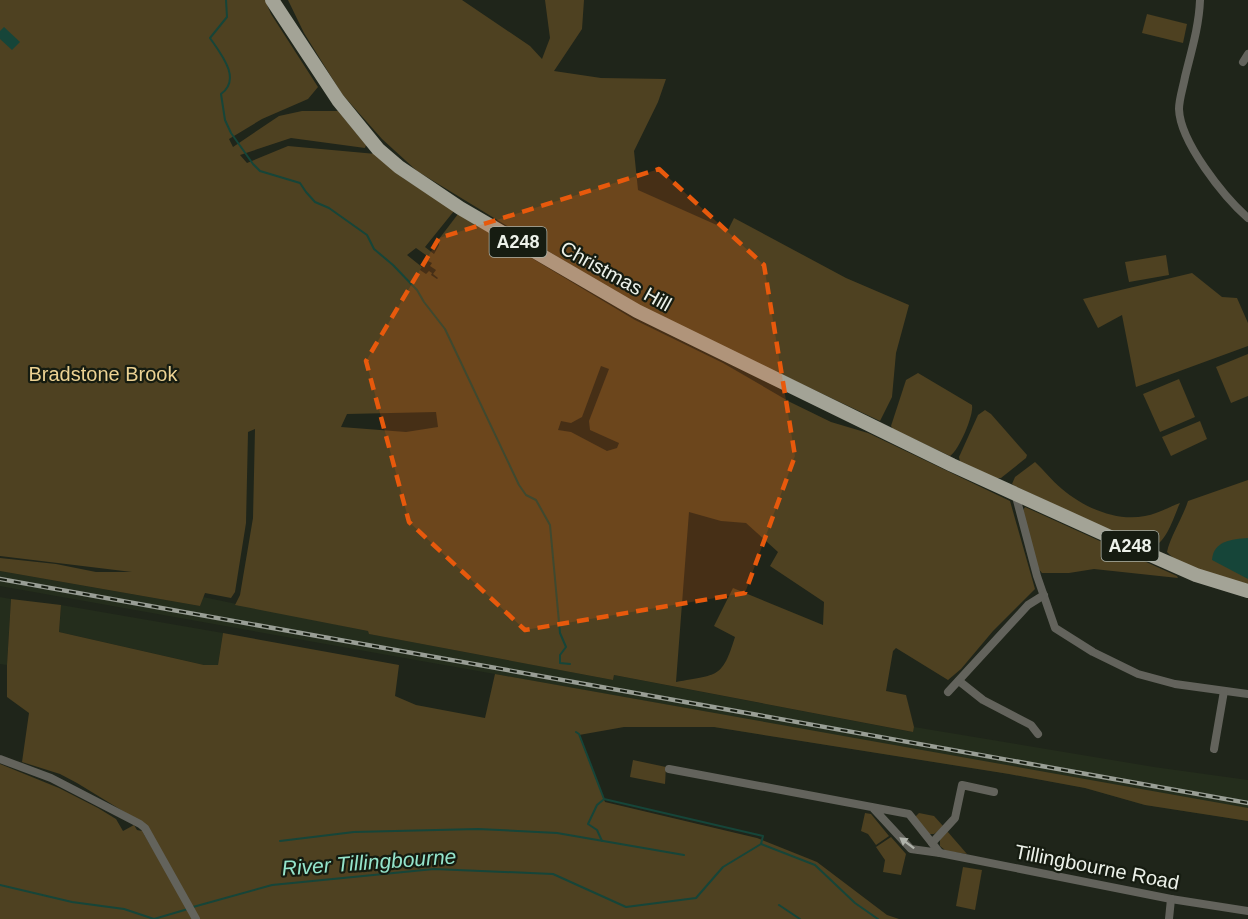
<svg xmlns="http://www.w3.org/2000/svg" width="1248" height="919" font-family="Arial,sans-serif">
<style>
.built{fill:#242d1c}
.green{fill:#4e4121;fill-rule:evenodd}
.water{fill:#164539}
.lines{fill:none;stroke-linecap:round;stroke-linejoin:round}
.stream{stroke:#164539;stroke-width:2}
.minor{stroke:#63635c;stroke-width:8}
.primary{stroke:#a3a396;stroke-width:14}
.rail-casing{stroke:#999e95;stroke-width:4.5}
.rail{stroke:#161c11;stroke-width:2;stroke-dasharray:7;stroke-linecap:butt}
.oneway{fill:#afb2aa}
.marked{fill:#e8590c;fill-opacity:0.2;stroke:#e8590c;stroke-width:4.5;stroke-dasharray:12 8;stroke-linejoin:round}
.labels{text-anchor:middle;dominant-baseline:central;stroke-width:4.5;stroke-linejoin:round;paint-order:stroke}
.shield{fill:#161c11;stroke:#acb2a9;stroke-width:1.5}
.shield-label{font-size:18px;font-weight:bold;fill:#edf2ea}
.street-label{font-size:20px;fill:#edf2ea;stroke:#161c11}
.park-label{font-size:20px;fill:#ecd293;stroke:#161c11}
.water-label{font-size:21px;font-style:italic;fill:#94e4cb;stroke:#161c11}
</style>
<rect width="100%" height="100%" fill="#1f251a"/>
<g class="built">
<polygon points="0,571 200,606 203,597 368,631 370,634 613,680 614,675 912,732 914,727 1154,767 1248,780 1248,821 1145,805 1085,788 1009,774 714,727 708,712 0,586"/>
<polygon points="0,597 11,599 7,665 0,664"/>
<polygon points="61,605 223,633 218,665 204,665 59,632"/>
</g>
<g class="green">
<path d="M0,0H265L271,14L318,87L308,99L262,119L229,139L233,147L279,116L302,111H338L366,145L365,148L291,138L240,155L247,163L288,146L376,154L403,178L454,211L425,247L434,254L439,245V239L458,214L635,320L723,363L790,402L831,422L868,433L1010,501L1035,589L993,631L961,669L948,680L896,648L893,651L886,691L906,695L914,727L913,732L614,675L613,680L369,634L368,631L235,605L240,595L253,518L255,429L248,432L246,523L235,592L231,598L205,593L200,606L0,571V558L56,564L96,572H132L0,556ZM416,248L430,258L428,261L432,263L430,266L436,270L433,274L438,278L437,279L431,275L432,273L429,271L426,274L420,270L422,267L407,255ZM601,366L609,369L589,421L590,430L619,443L617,448L607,451L571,432L558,430L561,421L571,423L582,417ZM436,412L438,427L406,432L341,427L347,414ZM689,512L721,521L746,523L778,552L770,566L824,602L823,625L733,588L714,626L735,637C722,679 718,674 676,682Z"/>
<polygon points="288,0 462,0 530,46 542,59 550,38 545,0 584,0 582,29 554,71 601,78 666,79 658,102 634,151 638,190 728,230 734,218 846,278 909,305 896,353 892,397 880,421 658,316 617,293 417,171 382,139 342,94 304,33"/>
<polygon points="1147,14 1187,24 1183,43 1142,33"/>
<polygon points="1166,255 1169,275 1129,282 1125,262"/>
<polygon points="1192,273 1222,297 1237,298 1248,323 1248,346 1136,387 1122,315 1098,328 1083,299"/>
<polygon points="1248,354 1248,396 1231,403 1216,367"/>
<path d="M918,373L972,405C974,415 959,450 950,456L893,429L891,426L906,380Z"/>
<polygon points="1179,379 1195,417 1160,432 1143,394"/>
<polygon points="985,410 991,414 1027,455 1026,458 1001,478 996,478 960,462 959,457 978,415"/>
<polygon points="1200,421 1207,439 1171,456 1162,437"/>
<path d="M1035,462C1044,470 1052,481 1062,489C1083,507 1116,522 1145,516C1157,514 1169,507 1180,503C1173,518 1167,544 1149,549L1015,486L1012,484L1015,477Z"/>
<path d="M1248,480V584C1226,578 1181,569 1167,552C1170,537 1183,517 1188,501Z"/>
<polygon points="1025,507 1177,576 1178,578 1094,569 1069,573 1042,573 1037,567 1022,512"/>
<polygon points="11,599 61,605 59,632 204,665 218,665 223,633 399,665 395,696 416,705 485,718 495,674 1248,808 1248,821 1145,805 1085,788 1009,774 714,727 624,727 579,735 605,802 757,838 817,862 887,915 899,919 0,919 0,764 59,788 98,808 116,819 123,831 134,825 137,830 142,831 164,868 172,872 131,816 77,783 60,774 22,762 29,713 7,697 7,665"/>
<polygon points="633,760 666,767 665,784 630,777"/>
<polygon points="865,813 871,814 889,836 876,845 868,834 861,831"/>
<polygon points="919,813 934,816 944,827 934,834 929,834 915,817"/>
<polygon points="947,831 967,854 946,851 940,846 940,838"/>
<polygon points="891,837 906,854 901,875 883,872 885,860 876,847"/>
<polygon points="963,867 982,870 975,910 956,906"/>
</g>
<g class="water">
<polygon points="4,27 20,42 12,50 0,39 0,31"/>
<path d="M1248,538V579L1212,560C1213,541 1232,539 1248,538Z"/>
</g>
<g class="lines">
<g class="stream">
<path d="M226,0L227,17L210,38C221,54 242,79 221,94L225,120L231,133L253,164L260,171L300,183L306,192L315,202L329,208L367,235L374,249L393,265L417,290L424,302L445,329L519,485L526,495L536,500L550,525L560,633L566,647L560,655V663L570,664"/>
<polyline points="576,732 579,734 604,799 763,836 761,844"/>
<polyline points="280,841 354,832 478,829 557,833 684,855"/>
<polyline points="602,841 597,830 588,824 597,805 603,800"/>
<polyline points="761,844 815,865 855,903 878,919"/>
<polyline points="0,885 72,902 124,909 154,919 188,909"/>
<polyline points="779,905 800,919"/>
<polyline points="193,907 272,885 434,869 553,874 626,907 696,898 723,867 761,844"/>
</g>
<g class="minor">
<path d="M1200,0C1199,27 1191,52 1185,77C1183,88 1179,99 1179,109C1180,142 1224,197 1248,218"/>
<polyline points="1243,62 1248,54"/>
<polyline points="1015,493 1037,576 1055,628 1093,652 1138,674 1175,684 1248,694"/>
<polyline points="959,681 983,700 1031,725 1038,734"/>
<polyline points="948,692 1028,605 1044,595"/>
<polyline points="1214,749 1224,691"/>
<polyline points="0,759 51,778 140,824 145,828 196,919"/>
<polyline points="669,769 909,814 940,853 911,849 873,808"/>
<polyline points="932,843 955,818 962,785 994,792"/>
<polyline points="940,853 1171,899 1248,911"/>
<polyline points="1169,919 1171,899"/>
</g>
<polyline class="primary" points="272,0 338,100 378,149 399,167 460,208 637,311 952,465 1139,550 1196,575 1248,591"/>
<g class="rail-casing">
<polyline id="rail" points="0,579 1248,803"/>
</g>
<use href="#rail" class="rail"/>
</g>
<defs><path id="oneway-solid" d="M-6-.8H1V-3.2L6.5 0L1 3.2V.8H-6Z" transform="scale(1.5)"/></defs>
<use class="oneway" href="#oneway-solid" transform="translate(907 843) rotate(-143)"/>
<path class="marked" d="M659,169L764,265L795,456L745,593L525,630L409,522L366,361L439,238Z"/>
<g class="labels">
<g class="shield">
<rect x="489.5" y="227" width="57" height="30" rx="4.5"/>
<rect x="1101.5" y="531" width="57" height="30" rx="4.5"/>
</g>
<g class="shield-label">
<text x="518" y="242">A248</text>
<text x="1130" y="546">A248</text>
</g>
<g class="street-label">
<text transform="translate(616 276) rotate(29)">Christmas Hill</text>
<text transform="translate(1097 867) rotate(11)">Tillingbourne Road</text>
</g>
<g class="park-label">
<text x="103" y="374">Bradstone Brook</text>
</g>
<g class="water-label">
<text transform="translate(369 862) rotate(-4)">River Tillingbourne</text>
</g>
</g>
</svg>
